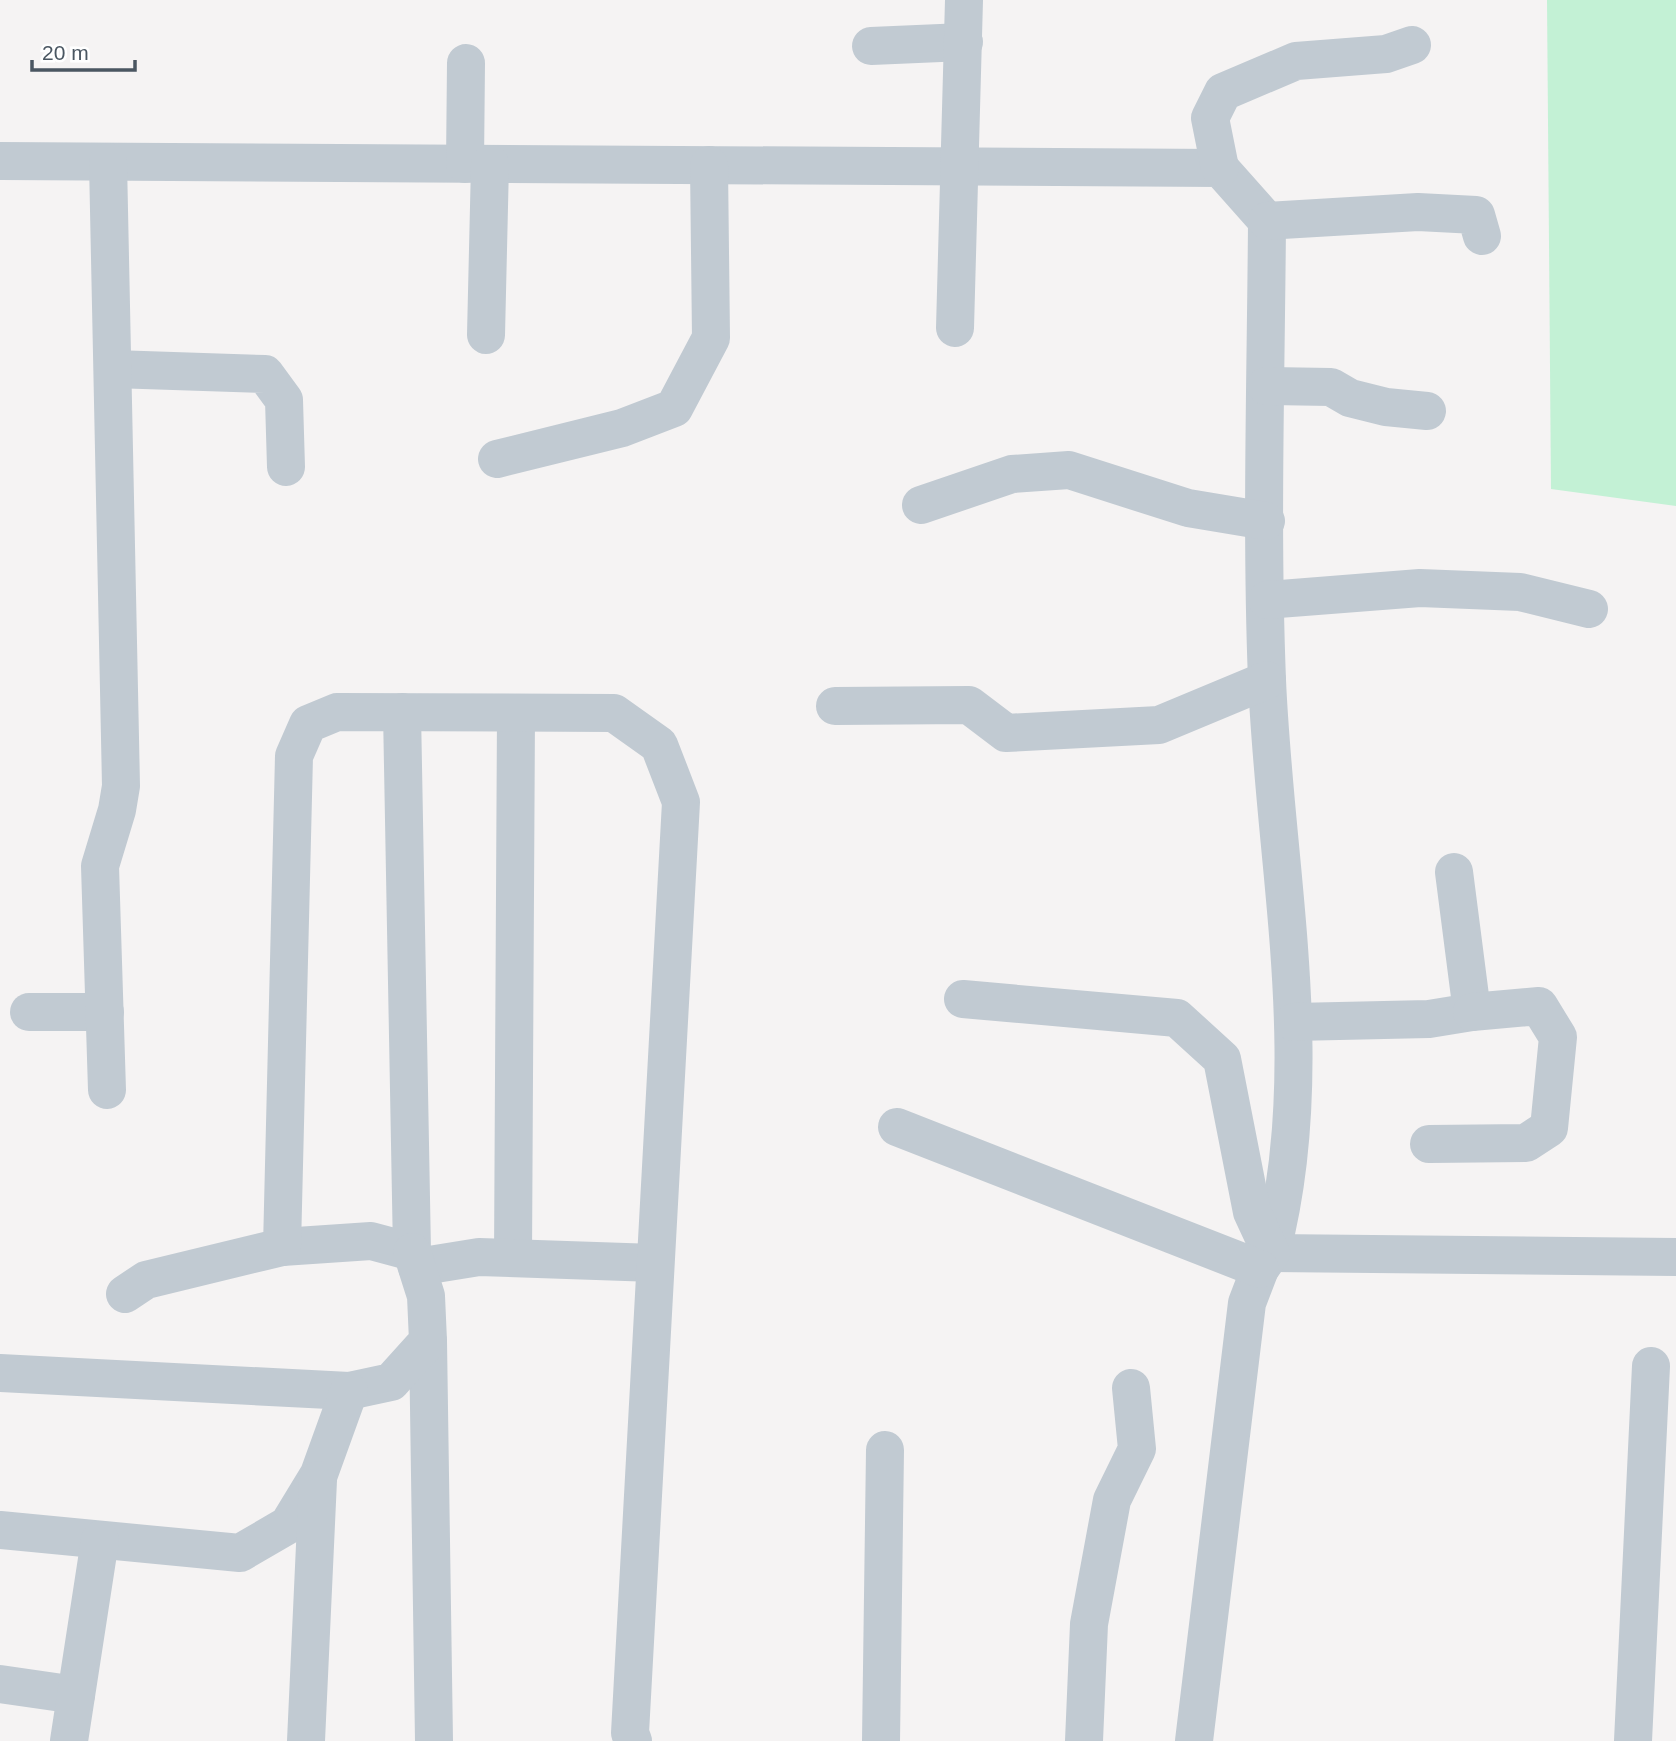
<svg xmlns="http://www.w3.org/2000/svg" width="1676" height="1741" font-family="Helvetica,sans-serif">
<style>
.green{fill:#c3f1d5}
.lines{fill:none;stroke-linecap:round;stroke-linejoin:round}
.minor{stroke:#c1cad2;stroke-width:38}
</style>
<rect width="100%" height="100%" fill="#f5f3f3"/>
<polygon class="green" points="1547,0 1676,0 1676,506 1551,489"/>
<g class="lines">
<g class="minor">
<polyline points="871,46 964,42"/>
<path d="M0,161L1220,168L1267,221C1266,373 1261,528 1267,680C1275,870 1320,1066 1271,1253L1676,1257"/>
<polyline points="465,164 466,63"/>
<polyline points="1220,168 1210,118 1223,92 1296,61 1386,54 1412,45"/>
<polyline points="1267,221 1418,212 1476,215 1482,236"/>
<polyline points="955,328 964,0"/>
<polyline points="486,335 490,164"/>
<polyline points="113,369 265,374 284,400 286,467"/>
<polyline points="1266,386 1331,387 1350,398 1386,407 1427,411"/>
<polyline points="497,459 622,428 674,408 711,338 709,165"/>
<polyline points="921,505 1012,474 1069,470 1188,508 1266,521"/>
<polyline points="1267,600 1420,588 1520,592 1589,609"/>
<polyline points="835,706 969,705 1006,733 1159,725 1267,680"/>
<polyline points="963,999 1177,1018 1222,1059 1252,1212 1271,1253 1260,1269 1247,1303 1194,1741"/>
<polyline points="29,1012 105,1012"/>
<polyline points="1294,1022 1429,1019 1472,1012 1454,872"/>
<polyline points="107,1090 100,866 117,810 121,786 108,162"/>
<polyline points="897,1127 1260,1269"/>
<polyline points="1429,1144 1526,1143 1549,1128 1558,1037 1539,1006 1472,1012"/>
<polyline points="282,1247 371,1241 412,1252 402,712"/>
<polyline points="513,1258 516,713"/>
<polyline points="417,1267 479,1257 655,1263"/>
<polyline points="125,1294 146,1280 282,1247 294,756 308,724 337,712 614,713 659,745 681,802 630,1733 633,1741"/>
<polyline points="428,1341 434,1741"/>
<polyline points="0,1373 349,1391 391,1382 428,1341 426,1296 412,1252"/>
<polyline points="0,1530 240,1553 288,1525 319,1474 349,1391"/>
<polyline points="0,1684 76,1695"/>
<polyline points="69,1741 100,1540"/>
<polyline points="306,1741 318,1480"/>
<polyline points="881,1741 885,1450"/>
<polyline points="1084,1741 1089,1624 1112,1500 1137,1449 1131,1388"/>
<polyline points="1633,1741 1651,1366"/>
</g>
</g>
<path d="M32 60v10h103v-10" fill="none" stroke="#4a5661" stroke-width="3.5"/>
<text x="42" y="60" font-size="21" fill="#4a5661" stroke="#ffffff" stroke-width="5" paint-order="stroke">20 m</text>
</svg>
